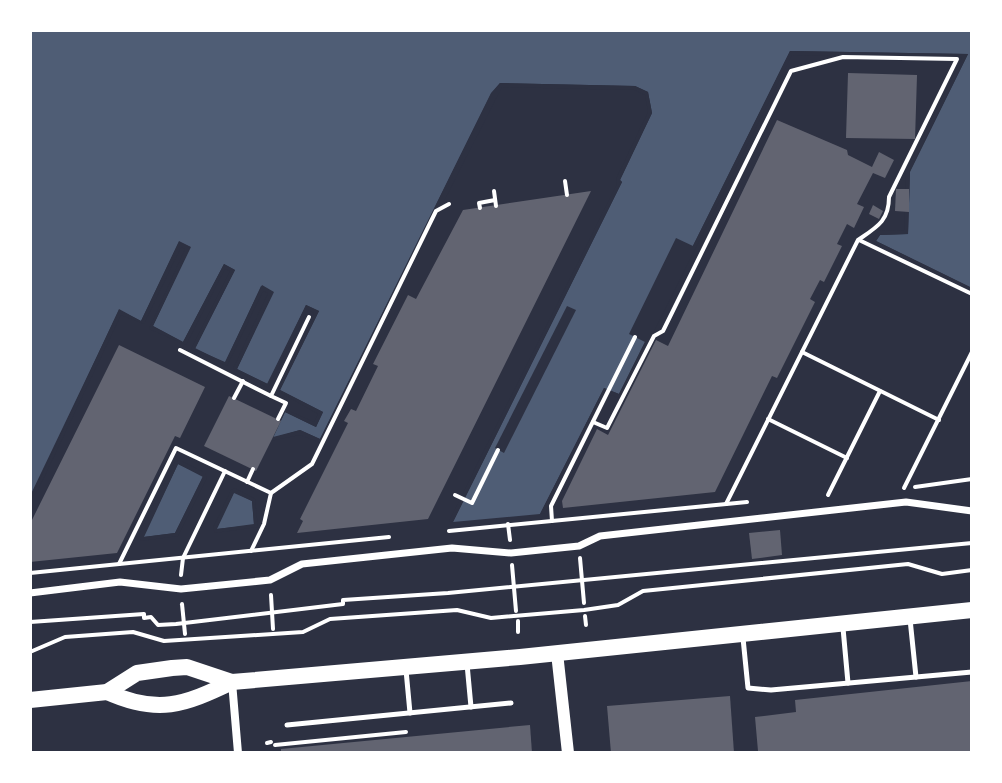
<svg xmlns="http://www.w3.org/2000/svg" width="1002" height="783" font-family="Rubik,sans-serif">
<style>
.water{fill:#4f5d75}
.pier{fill:#2d3142;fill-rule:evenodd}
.building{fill:#626471}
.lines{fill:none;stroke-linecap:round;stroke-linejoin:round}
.path{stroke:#fff;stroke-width:4}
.service{stroke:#fff;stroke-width:5}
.pedestrian{stroke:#fff;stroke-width:7}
.minor{stroke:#fff;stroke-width:8}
.tertiary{stroke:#fff;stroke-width:12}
.primary{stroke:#fff;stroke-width:16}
</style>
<rect width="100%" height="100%" fill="#2d3142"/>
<g class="water">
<polygon points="30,30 972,30 972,288 876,241 880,235 908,234 910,172 968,54 790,51 619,394 604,388 540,514 453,522 622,182 620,180 652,113 648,92 635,86 500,83 491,94 320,439 300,430 273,438 285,412 316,427 323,412 280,390 319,311 306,305 268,384 237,369 273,292 261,286 225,363 195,348 235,270 224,264 183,342 153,326 190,247 179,242 141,321 119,310 30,496"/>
<polygon points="178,464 203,476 175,533 143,537"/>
<polygon points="234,492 252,501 254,525 216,529"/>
</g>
<g class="pier">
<polygon points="790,51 968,54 910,171 908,234 880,235 876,241 972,288 972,292 872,242 878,231 904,230 906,170 962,58 792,55 622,396 618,398 606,393 545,513 540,514 604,388 619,394 645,342 629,334 676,238 693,246"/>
<polygon points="500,83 635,86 648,92 652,113 620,180 622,182 453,522 449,521 617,184 616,179 648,112 645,95 634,90 502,87 321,443 300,435 270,441 283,408 314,422 318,414 276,390 314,313 308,310 268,388 233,369 268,293 263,291 227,366 191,349 230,271 225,269 186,345 149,329 185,249 181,247 144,324 121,315 38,490 30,500 119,309 141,321 179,241 191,247 153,326 183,342 224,264 235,270 195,349 225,362 262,285 274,292 237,369 267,384 306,305 319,311 280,390 323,412 316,427 285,412 273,437 300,430 320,439 491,93"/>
<polygon points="567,306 576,310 504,453 495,448"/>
<path d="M180,460L205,473L207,478L178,536L141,541L139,535L175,462ZM178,464L203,477L175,533L144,537Z"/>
<path d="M235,488L255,499L258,527L215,533L213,528L231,490ZM234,493L252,501L254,524L217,529Z"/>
</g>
<g class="building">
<polygon points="848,73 917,75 915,139 846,138"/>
<polygon points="777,120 847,150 848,155 872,167 879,152 894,160 885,178 873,173 857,204 864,207 854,228 847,224 837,244 842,246 824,282 820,280 810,299 815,302 777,378 772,376 715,492 563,508 562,501 597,429 608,435 656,340 668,346"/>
<polygon points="896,189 909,189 909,212 895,211"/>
<polygon points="591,191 428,519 297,533 303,521 300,519 348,423 344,421 351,409 356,411 378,366 373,364 408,295 416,299 463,210"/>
<polygon points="873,205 883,211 879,219 869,214"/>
<polygon points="119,345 205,387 180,438 175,436 117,553 30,562 30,524"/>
<polygon points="229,396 281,421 256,471 204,446"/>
<polygon points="780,530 782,555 752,559 749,533"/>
<polygon points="972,681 972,753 758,751 755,717 796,712 795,700"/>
<polygon points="730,696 734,753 611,753 607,706"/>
<polygon points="530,725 532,753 281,753 281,749"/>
</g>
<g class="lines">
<g class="path">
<polyline points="565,181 567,195"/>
<polyline points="494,191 496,206"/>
<polyline points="480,208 479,203 495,200"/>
<polyline points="859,240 972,294"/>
<polyline points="180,350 271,396"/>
<polyline points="802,352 939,420"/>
<polyline points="234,398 243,381"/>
<polyline points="278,419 286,403 271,396 309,317"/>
<polyline points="768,419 847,458"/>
<path d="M593,422L607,428L654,336L663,331L791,71L843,57L957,59L889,197C889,221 877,227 858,240L726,504"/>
<polyline points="247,482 253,469"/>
<polyline points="915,487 972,479"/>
<polyline points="904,488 972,352"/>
<polyline points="271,493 312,464 436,211 449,204"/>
<polyline points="455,495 472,503 498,450"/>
<polyline points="828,495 880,391"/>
<polyline points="552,521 551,506 635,337"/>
<polyline points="508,524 510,540"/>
<polyline points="449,531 747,502"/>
<polyline points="580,558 584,603"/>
<polyline points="119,564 176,448 271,493 264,524 251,551"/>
<polyline points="512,565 516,611"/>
<polyline points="30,573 389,537"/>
<polyline points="181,575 183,558 225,471"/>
<polyline points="271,595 273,629"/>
<polyline points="182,604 185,634"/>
<polyline points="585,616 586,625"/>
<polyline points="518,621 518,632"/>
<polyline points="30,622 144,614 144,618 151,617 158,625 176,624 343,604 343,600 448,593 972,543"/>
<polyline points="30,652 65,637 133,632 164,641 303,632 330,619 457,610 491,618 584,610 618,605 643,591 908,564 942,574 972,570"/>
<polyline points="267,743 271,742"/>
<polyline points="275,745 406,732"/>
</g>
<g class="service">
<polyline points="910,619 916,677"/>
<polyline points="843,628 848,683"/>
<polyline points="743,638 748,688 771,690 972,672"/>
<polyline points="467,664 471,707"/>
<polyline points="406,670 410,713"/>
<polyline points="287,725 511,703"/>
</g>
<polyline class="pedestrian" points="30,593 120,582 181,589 270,580 302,564 452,548 511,553 579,546 600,536 906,502 972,511"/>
<polyline class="minor" points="232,682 238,753"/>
<polyline class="tertiary" points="557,653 568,753"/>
<g class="primary">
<path d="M107,692C158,715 184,705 232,682L520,657L972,610"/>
<polyline points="30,700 107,692 137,673 172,668 187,667 232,682"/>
</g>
</g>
<rect width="1002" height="783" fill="none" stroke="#ffffff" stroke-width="64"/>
</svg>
